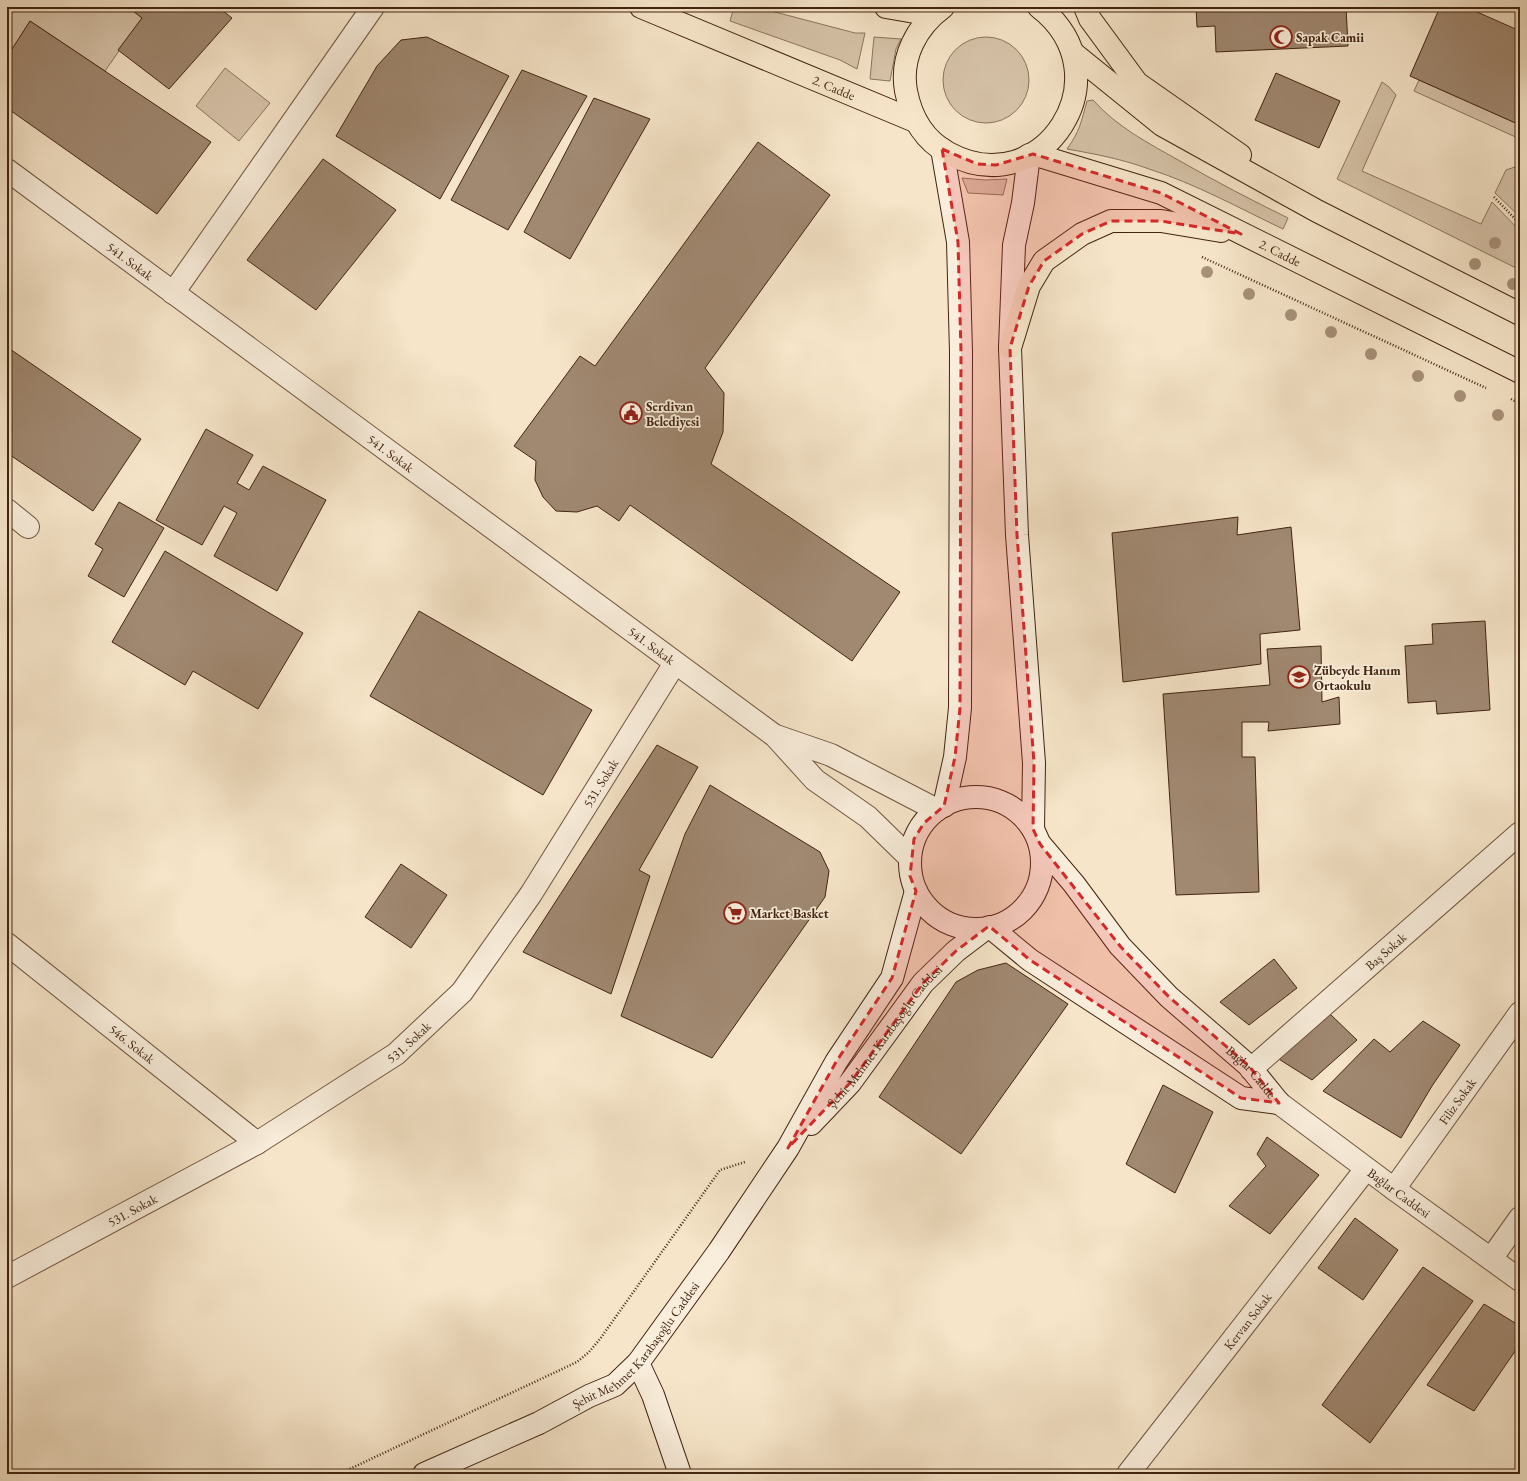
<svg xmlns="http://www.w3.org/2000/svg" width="1527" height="1481" font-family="'EB Garamond',serif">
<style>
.green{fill:#d7c4aa;stroke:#8c745e}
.building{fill:#a08871;stroke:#422411}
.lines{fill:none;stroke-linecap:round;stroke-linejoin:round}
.minor-casing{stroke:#6f543f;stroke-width:24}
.tertiary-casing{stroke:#6f543f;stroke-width:24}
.secondary-casing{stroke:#422411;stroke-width:24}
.primary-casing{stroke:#422411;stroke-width:24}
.path{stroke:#422411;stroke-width:2.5;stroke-dasharray:1 2;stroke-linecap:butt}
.minor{stroke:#f9eedc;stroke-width:22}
.tertiary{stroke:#f9eedc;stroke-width:22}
.secondary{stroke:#f9eedc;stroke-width:22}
.primary{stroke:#f6e5c9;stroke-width:22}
.tree{fill:#a79179}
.marked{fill:#d62828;fill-opacity:0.2;stroke:#d62828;stroke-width:3;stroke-dasharray:8 5;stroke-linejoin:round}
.labels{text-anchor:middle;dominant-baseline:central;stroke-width:3.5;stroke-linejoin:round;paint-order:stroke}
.poi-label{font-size:13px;font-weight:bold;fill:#422411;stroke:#f9eedc;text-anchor:start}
.street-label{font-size:13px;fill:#422411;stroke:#f9eedc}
</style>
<rect width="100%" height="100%" fill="#f6e5c9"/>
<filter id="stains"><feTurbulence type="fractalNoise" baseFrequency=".005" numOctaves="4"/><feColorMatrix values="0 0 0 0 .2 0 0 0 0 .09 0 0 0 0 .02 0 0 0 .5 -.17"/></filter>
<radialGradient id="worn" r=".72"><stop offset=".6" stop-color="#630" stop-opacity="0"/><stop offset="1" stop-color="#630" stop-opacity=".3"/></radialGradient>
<g class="green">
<polygon points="7,7 128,7 142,18 105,71 30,21 7,57"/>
<polygon points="734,7 756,7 855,33 865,33 857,69 840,60 730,21"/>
<polygon points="874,37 901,39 896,49 890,81 870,79"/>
<circle cx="986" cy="80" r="43"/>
<polygon points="225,68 270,103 239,141 196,106"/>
<polygon points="1419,80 1520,125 1520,139 1414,91"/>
<polygon points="1382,82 1389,87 1396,95 1362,171 1481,224 1492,202 1520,231 1520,270 1337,179"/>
<path d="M1093,100C1117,127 1148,143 1180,161C1215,181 1251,200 1288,218L1283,229C1239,208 1196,184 1149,169C1122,159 1095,154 1067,149C1080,131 1081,122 1087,101Z"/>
<polygon points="1518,166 1520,167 1520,217 1495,193 1506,170"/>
<polygon points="962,178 985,180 1007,179 1003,195 968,193"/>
</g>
<g class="building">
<polygon points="128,7 218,7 232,18 169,89 118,50 142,18"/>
<polygon points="1196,7 1346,7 1348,46 1216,52 1215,26 1197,27"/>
<polygon points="1440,7 1466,7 1520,31 1520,125 1410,76"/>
<polygon points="30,21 211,142 157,214 7,108 7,57"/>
<polygon points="427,37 509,76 440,199 336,136 377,66 401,40"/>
<polygon points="522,70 587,96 508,230 451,200"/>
<polygon points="1276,73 1340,101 1319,148 1255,120"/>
<polygon points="594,98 650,119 570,259 524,232"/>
<polygon points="758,142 830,195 705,368 724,393 723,432 711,464 900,592 852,661 630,505 619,521 597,506 577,512 556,511 543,497 535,480 536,461 514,446 580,356 595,366"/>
<polygon points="323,159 396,210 316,310 247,260"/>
<polygon points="7,347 141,439 93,511 7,453"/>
<polygon points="206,429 253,455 237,483 249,490 263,466 326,500 277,591 214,556 237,513 224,506 202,545 156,520"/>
<polygon points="119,502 164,528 124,597 88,576 103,549 95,544"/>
<polygon points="1238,517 1237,535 1291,527 1300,630 1260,634 1261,664 1123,682 1112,533"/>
<polygon points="165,551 303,633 258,709 193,671 185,685 112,642"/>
<polygon points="419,611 592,710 543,795 370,696"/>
<polygon points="1485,621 1490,710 1437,714 1436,701 1408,703 1405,646 1433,644 1432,624"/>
<polygon points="1321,646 1322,702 1339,697 1340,724 1268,731 1269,722 1242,722 1242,757 1255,757 1259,892 1176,895 1163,694 1270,685 1267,649"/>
<polygon points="657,745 698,767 639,870 650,876 611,994 523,952"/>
<polygon points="710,785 820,852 829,871 825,897 712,1058 621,1016 685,834"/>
<polygon points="401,864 447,895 411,948 365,917"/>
<polygon points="1274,959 1297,988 1249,1025 1220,1002"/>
<polygon points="1006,963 1068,1004 961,1154 879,1097 956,982 978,970"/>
<polygon points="1329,1013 1357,1040 1312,1080 1274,1056"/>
<polygon points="1423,1021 1460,1045 1432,1086 1401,1138 1323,1091 1374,1039 1390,1052"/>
<polygon points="1163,1085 1213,1112 1175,1193 1126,1164"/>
<polygon points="1267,1137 1319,1175 1270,1234 1229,1206 1266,1166 1257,1154"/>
<polygon points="1355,1218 1398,1250 1363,1300 1318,1268"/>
<polygon points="1423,1267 1473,1301 1370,1443 1322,1405"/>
<polygon points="1484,1304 1520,1326 1520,1344 1474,1411 1427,1385"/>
</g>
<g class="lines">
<g class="minor-casing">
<g id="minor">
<path id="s1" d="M7,170L775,736L815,780L868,817L910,858"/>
<polyline points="173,293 373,7"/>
<polyline points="7,510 28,527"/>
<polyline points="776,736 831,755 937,810"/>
<path id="s2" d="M7,944L257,1143"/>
<path id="s3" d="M1251,1069L1520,833"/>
<path id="s4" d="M1394,1189L1520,1013"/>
<polyline points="1491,1259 1520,1218"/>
<path id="s5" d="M7,1277L257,1143L396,1054L462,992L531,894L675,663"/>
<path id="s6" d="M1128,1474L1366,1169"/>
</g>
</g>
<g class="tertiary-casing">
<g id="tertiary">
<path id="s7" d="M1279,1103L1394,1189L1520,1280"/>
</g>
</g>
<g class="secondary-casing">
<g id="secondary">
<polyline points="942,149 958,242 961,352 960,708 955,757 944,806"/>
<polyline points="1029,155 1023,203 1014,245 1010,348 1017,535 1034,763 1033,829"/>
<circle cx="976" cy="863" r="66"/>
<path id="s8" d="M1040,844L1074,884L1120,946L1169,997L1249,1066L1279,1103"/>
<polyline points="990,927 1030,960 1241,1098 1279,1103"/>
<path id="s9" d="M811,1124L850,1083L923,983L956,951L985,929"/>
<polyline points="638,1363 653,1395 680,1474"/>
<path id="s10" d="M424,1474L539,1423L589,1396L615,1385L638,1363L719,1251L788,1148L836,1062L892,978L916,891"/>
</g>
</g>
<g class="primary-casing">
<g id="primary">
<path id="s11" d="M641,7L915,121"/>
<polyline points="886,7 932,15"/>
<path d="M943,7C917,26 900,57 906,91C911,117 924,140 948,153C1043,205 1127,75 1039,7"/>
<polyline points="1085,7 1090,19 1137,83 1240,155"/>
<polyline points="1073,53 1162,125 1317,211 1520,314"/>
<path id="s12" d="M1033,154L1161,193L1520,372"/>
<polyline points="1010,348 1029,286 1044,261 1082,234 1111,221 1161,221 1221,231"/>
</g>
</g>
<g class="path">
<polyline points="1494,197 1520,224"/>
<polyline points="1202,257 1486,388"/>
<polyline points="1511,399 1520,404"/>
<polyline points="339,1474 577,1362 589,1352 600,1339 720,1170 745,1162"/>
</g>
<use href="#minor" class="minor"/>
<use href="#tertiary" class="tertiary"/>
<use href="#secondary" class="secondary"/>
<use href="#primary" class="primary"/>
</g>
<g class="tree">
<circle cx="1495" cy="243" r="6"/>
<circle cx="1475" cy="264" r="6"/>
<circle cx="1207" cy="272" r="6"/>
<circle cx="1513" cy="284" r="6"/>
<circle cx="1249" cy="294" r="6"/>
<circle cx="1291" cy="315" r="6"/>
<circle cx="1331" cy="332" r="6"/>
<circle cx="1371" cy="354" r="6"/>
<circle cx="1418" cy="376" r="6"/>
<circle cx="1460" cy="396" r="6"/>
<circle cx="1498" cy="415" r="6"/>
</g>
<path class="marked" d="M942,149L977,164L996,165L1033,154L1161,193L1241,234L1161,221H1111L1082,234L1044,261L1029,286L1010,348L1017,535L1034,763L1033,829L1040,844L1120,946L1169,997L1249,1066L1279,1103L1241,1098L1030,960L989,926L956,951L923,983L850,1083L788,1148L836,1062L892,978L916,891L910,876L914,839L924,823L944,806L955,757L960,708L961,352L958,242Z"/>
<defs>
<g id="mosque-ring" transform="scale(1.15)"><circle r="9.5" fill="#f9eedc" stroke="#8f2418" stroke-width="1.5"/><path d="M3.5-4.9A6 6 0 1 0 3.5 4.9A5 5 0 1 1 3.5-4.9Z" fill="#8f2418"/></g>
<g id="civic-ring" transform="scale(1.15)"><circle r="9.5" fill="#f9eedc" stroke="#8f2418" stroke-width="1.5"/><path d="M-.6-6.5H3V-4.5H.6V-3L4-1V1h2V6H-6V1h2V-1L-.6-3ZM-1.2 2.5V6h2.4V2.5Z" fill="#8f2418"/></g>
<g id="school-ring" transform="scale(1.15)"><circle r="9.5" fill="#f9eedc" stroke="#8f2418" stroke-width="1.5"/><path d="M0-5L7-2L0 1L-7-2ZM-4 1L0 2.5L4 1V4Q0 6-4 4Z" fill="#8f2418"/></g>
<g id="supermarket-ring" transform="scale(1.15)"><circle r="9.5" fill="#f9eedc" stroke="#8f2418" stroke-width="1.5"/><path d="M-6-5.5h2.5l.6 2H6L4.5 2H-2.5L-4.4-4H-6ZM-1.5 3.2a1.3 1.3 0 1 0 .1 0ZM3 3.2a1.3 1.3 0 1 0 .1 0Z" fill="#8f2418"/></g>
</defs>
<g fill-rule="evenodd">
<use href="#mosque-ring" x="1281" y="37"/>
<use href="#civic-ring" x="631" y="413"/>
<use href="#school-ring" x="1299" y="677"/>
<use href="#supermarket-ring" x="735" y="913"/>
</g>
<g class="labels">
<g class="poi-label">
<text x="1296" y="37">Sapak Camii</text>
<text x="646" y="406">Serdivan<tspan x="646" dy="15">Belediyesi</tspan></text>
<text x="1314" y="670">Zübeyde Hanım<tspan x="1314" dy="15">Ortaokulu</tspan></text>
<text x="750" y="913">Market Basket</text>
</g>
<g class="street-label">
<text stroke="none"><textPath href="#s11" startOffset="209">2. Cadde</textPath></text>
<text stroke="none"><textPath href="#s12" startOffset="267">2. Cadde</textPath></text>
<text stroke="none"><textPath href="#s1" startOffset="153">541. Sokak</textPath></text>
<text stroke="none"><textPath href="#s1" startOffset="477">541. Sokak</textPath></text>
<text stroke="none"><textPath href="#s1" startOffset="801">541. Sokak</textPath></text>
<text stroke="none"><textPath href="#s5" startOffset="790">531. Sokak</textPath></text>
<text stroke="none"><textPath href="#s3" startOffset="179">Baş Sokak</textPath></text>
<text stroke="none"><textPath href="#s9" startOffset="115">Şehit Mehmet Karabaşoğlu Caddesi</textPath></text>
<text stroke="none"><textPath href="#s5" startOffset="466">531. Sokak</textPath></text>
<text stroke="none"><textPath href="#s2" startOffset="160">546. Sokak</textPath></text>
<text stroke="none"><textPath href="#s8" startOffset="312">Bağlar Cadde</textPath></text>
<text stroke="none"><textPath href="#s4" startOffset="108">Filiz Sokak</textPath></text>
<text stroke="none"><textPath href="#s7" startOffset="150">Bağlar Caddesi</textPath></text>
<text stroke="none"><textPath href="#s5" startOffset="142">531. Sokak</textPath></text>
<text stroke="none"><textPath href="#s6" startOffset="194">Kervan Sokak</textPath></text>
<text stroke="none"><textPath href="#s10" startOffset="253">Şehit Mehmet Karabaşoğlu Caddesi</textPath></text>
</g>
</g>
<rect width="1527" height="1481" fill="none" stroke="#f6e5c9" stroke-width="24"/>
<rect x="8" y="8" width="1511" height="1465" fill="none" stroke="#422411" stroke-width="2"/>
<rect x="12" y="12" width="1503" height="1457" fill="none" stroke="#422411"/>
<rect width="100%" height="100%" filter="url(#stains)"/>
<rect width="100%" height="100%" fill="url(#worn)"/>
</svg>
